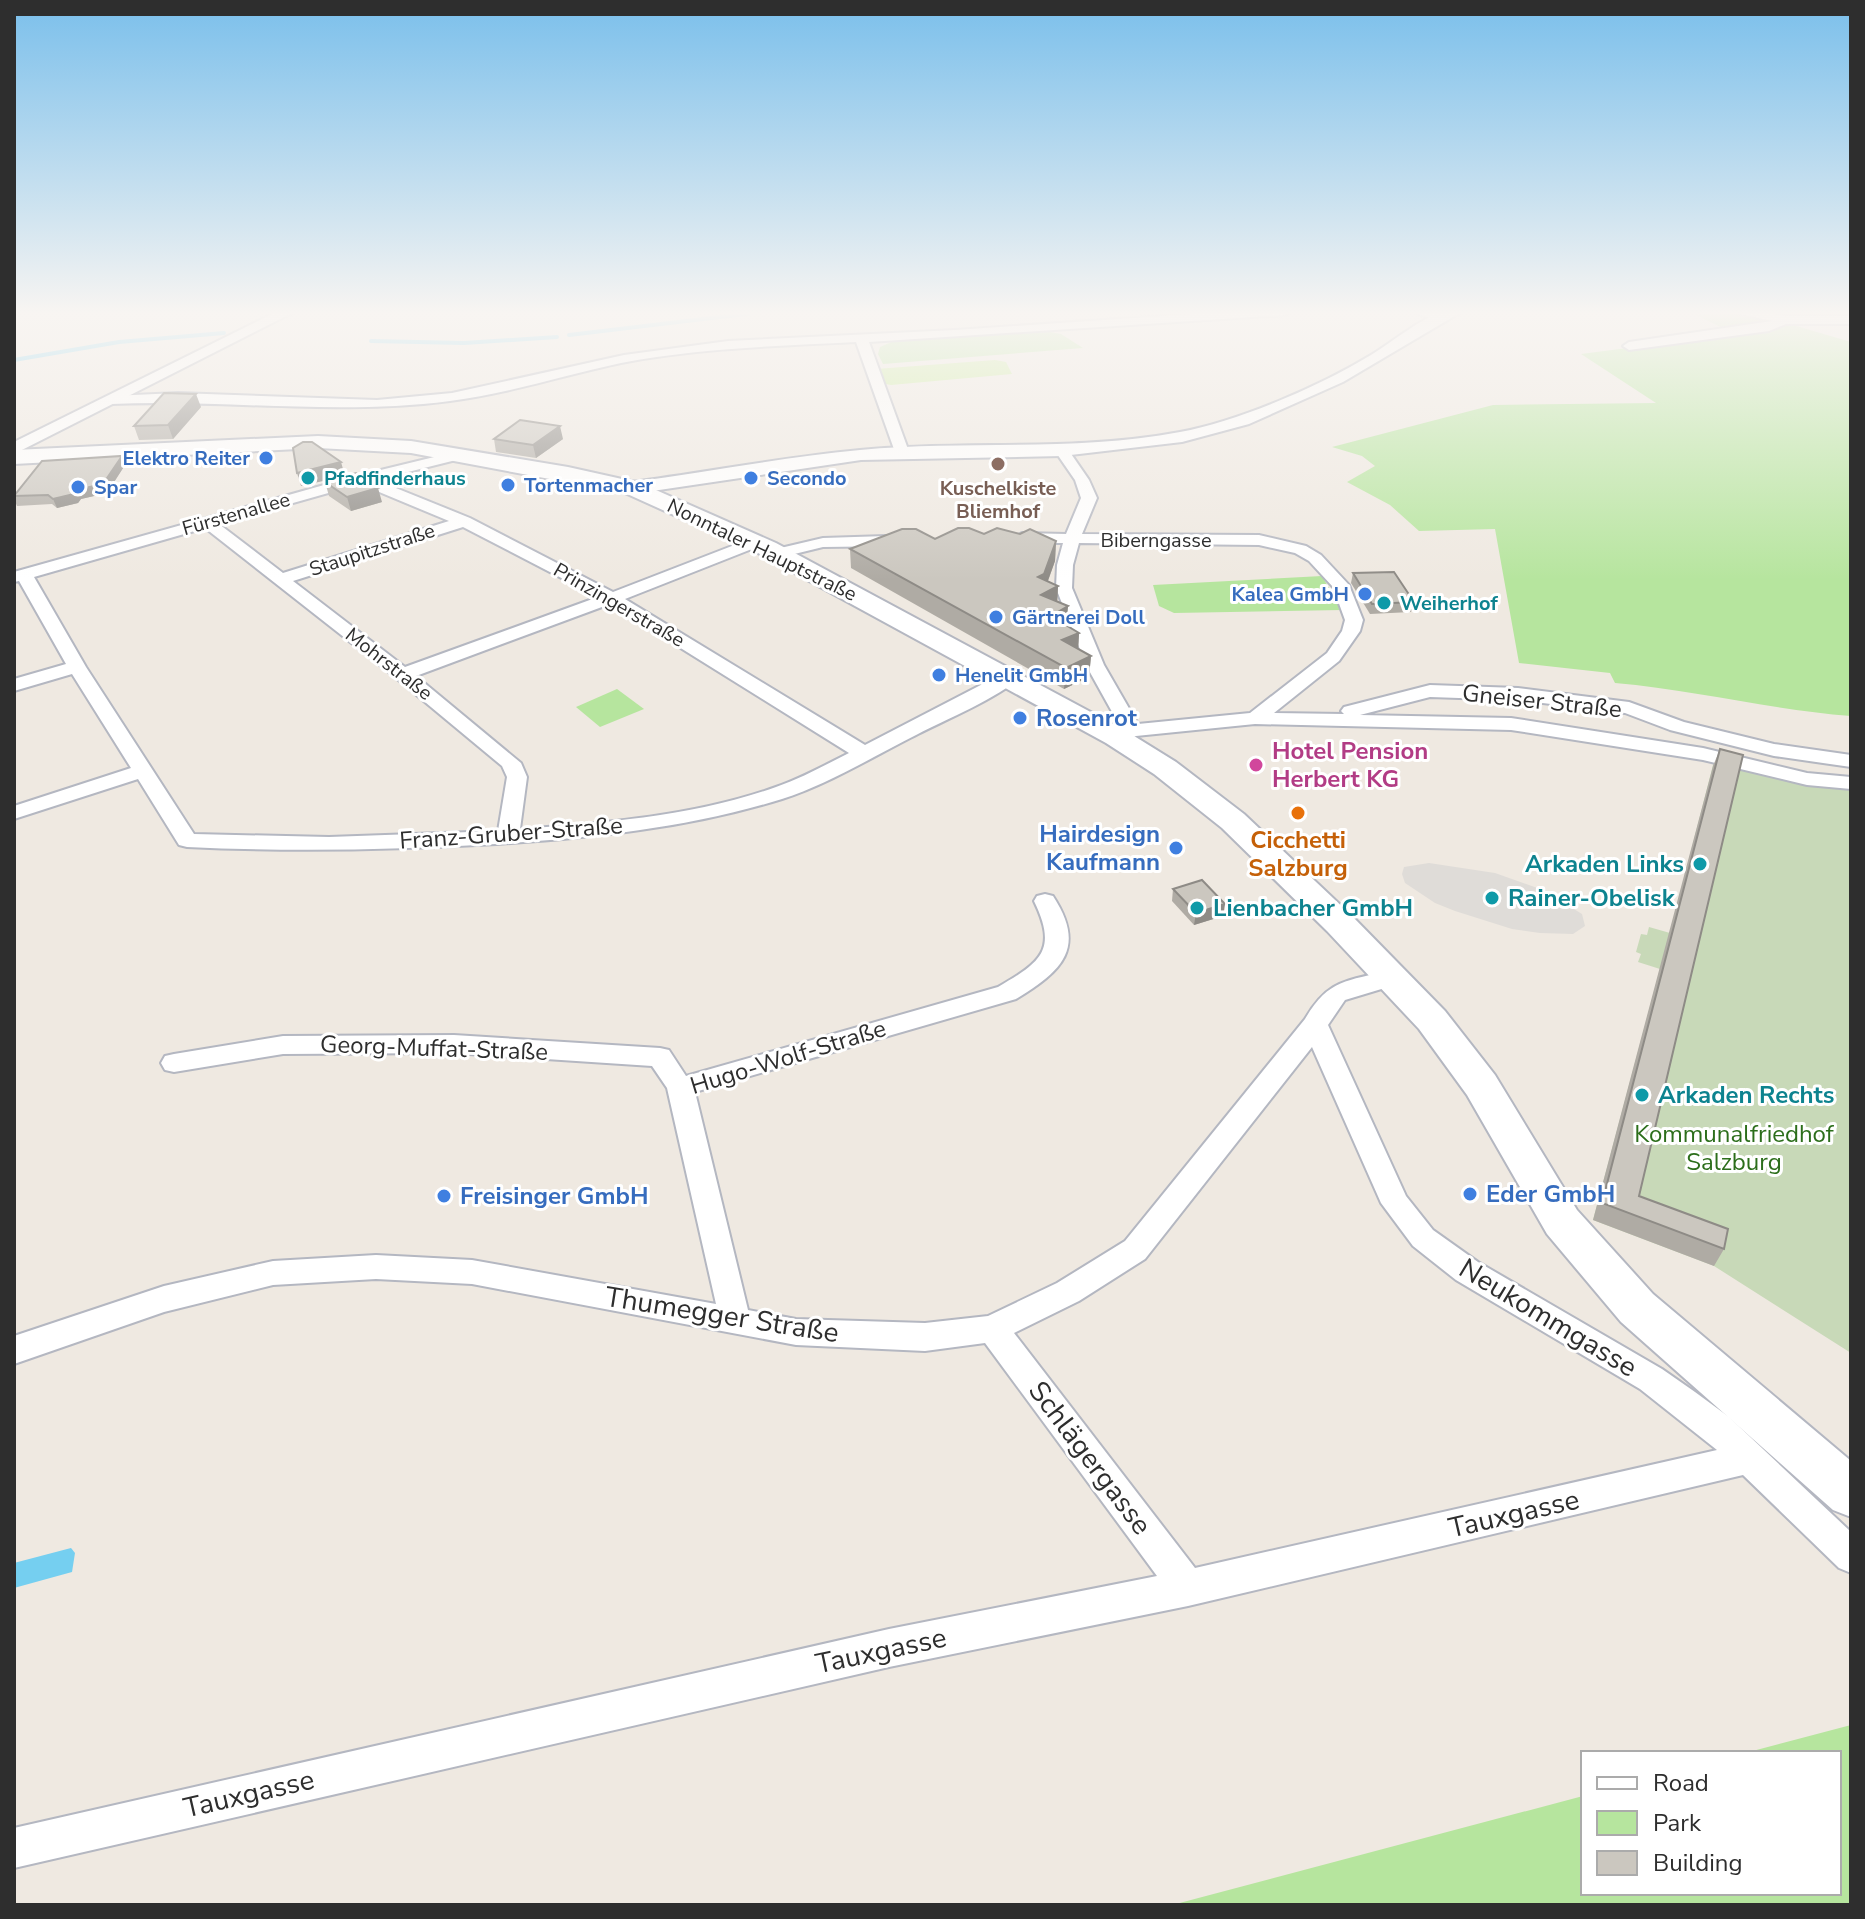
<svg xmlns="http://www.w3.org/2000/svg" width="1865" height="1919" font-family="'Nunito Sans',sans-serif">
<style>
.green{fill:#b6e59e}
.cemetery{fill:#c8d9b8}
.pitch{fill:#c9ec9a}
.plaza{fill:#dfdcd8}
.water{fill:#75cff0}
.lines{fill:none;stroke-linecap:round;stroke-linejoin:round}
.stream{stroke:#75cff0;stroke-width:4}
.minor-casing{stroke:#b4b7c1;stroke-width:4}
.tertiary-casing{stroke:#b4b7c1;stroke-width:4}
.secondary-casing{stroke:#b4b7c1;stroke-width:4}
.minor{fill:#fff;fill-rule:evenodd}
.tertiary{fill:#fff;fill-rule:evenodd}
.secondary{fill:#fff;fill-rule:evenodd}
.wall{fill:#afaba4}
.shaded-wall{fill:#8e8b86}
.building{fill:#cbc7bf;stroke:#8e8b86;stroke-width:2}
.shop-dot{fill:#3f7fe0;stroke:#fff;stroke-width:3}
.education-dot{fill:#8d6e63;stroke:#fff;stroke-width:3}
.culture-dot{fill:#0f9aa8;stroke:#fff;stroke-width:3}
.hotel-dot{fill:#d1479c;stroke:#fff;stroke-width:3}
.food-dot{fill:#e8710a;stroke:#fff;stroke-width:3}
.labels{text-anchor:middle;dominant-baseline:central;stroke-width:6;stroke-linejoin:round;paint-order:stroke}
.far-shop-label{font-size:20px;font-weight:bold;fill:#366cbe;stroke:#fff;text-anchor:start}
.far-culture-label{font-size:20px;font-weight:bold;fill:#0d838f;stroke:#fff;text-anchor:start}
.far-education-label{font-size:20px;font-weight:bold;fill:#785e54;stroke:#fff}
.far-street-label{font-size:20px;fill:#2e2e2e;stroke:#fff}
.street-label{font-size:24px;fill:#2e2e2e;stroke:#fff}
.shop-label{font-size:24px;font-weight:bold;fill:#366cbe;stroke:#fff;text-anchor:start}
.hotel-label{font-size:24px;font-weight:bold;fill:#b23c85;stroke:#fff;text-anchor:start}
.food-label{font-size:24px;font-weight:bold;fill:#c56008;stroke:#fff}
.culture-label{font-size:24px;font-weight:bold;fill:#0d838f;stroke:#fff;text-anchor:start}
.park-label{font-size:24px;fill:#2c6e1b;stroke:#fff}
.near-street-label{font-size:28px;fill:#2e2e2e;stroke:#fff}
</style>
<rect width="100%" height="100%" fill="#efe9e1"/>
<g class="green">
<path d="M1731,311H1851V318L1789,317L1793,325L1851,342V716C1772,710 1695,690 1615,683L1610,673L1519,663L1495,529L1419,531L1390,505L1347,482L1375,466L1362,456L1332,447L1493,405L1656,403L1581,354L1735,334L1696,315Z"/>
<polygon points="1050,332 1061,334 1083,348 883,364 878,354 880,347 894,341"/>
<polygon points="1322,576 1342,610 1174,613 1159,606 1153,585"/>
<polygon points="617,689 644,709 600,727 576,707"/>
<polygon points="1851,1725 1851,1905 1172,1905 1583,1796 1583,1893 1839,1893 1839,1753 1745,1753"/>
</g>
<polygon class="cemetery" points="1714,761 1807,784 1851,789 1851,1353 1714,1266 1593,1220 1660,969 1638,962 1641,954 1636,952 1641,934 1647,935 1649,927 1670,933"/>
<polygon class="pitch" points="995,360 1006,362 1012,374 891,385 881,383 876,369"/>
<polygon class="plaza" points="1429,863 1495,873 1543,890 1582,914 1585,926 1573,934 1540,933 1512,929 1455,911 1435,903 1405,883 1402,874 1404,867"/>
<polygon class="water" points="71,1548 75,1553 72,1572 14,1588 14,1563"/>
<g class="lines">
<g class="stream">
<polyline points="1817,311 1851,318"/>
<polyline points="569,335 770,311"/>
<polyline points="371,341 464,343 557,337"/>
<polyline points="14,360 119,342 224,333"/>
</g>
<g class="minor-casing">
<g id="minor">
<path d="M1236,311H1291L1285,315L869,342L909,452L902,456L895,452L856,342C778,346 699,348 621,363C564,375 507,394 450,401C338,416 224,399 111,404L104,400L111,396L178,393L377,400L452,393L624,355L728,341L955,330Z"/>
<polygon points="1410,311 1429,311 1445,317 1439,321"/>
<polygon points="1727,311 1753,311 1786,316 1851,316 1851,324 1786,324 1769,331 1629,350 1623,346 1629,342 1772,321"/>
<path d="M1062,447L1067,448L1089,480L1097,498L1082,534L1259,535L1306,546L1321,555L1349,585L1363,620L1360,631L1339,661L1274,713L1344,714L1341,711L1344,707L1430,685L1518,688L1629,702L1684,722L1774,744L1851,755V767L1774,756L1670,730L1625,713L1518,700L1430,697L1360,715L1511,718L1703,748L1807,773L1851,777V789L1807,785L1703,760L1511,730L1255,724L1136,736L1116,743L1109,741L1106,737L1121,728L1086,665L1056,588L1057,565L1063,543H1022L1014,538L1022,533L1066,534L1081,498L1075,480L1055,451ZM1079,543L1259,545L1295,553L1309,561L1333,587L1345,620L1342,631L1327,653L1250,713L1138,724L1104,665L1072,588L1073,565Z"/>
<path d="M459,451L466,455L464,458L376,480L470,518L613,592L750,539H762V545L625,599L865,745L1002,674L1009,672L1018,678C1004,695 941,722 918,734C874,756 829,784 782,799C689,828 592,838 496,844C393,850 290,852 187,847L179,845L138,779L14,819V806L131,768L72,674L14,691V679L66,664L19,581L14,582V572L356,476ZM360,484L449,521L283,573L219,524ZM463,527L598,597L405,667L293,581ZM205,528L396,678L502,766L507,777L498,831L329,837L194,834L86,667L34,577ZM610,604L849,753C825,765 802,778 776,787C695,816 605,823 520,829L527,777L521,763L416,676Z"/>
<polygon points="886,536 901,536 909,541 901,546 823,547 778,558 770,553 772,550 823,538"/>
<path d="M1045,894L1053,896C1087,948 1062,971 1016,999L695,1092L748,1310L796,1319L925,1323L988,1316L1057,1283L1125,1241L1305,1019C1329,978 1347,982 1389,970L1398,972L1401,978L1398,984L1345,1000L1328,1025L1406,1196L1433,1230L1478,1262L1662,1369L1695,1392L1729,1417L1851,1532V1573L1839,1568L1743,1475L1188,1606L889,1667L14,1868V1828L889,1629L1157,1576L985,1343L925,1351L796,1345L472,1284L376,1279L273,1285L164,1312L14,1364V1336L164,1286L273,1261L376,1255L472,1260L716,1304L667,1088L652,1066L454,1053L283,1054L174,1072L165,1070L161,1063L165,1056L174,1054L283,1036L454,1035L660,1048L669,1050L686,1076L998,987C1041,962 1058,950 1034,901L1037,896ZM1312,1047L1381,1203L1413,1246L1456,1280L1640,1389L1717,1450L1195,1568L1014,1333L1079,1301L1145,1259Z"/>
</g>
</g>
<g class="tertiary-casing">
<g id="tertiary">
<polygon points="278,311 296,311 14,454 14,442"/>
<path d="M1443,311H1463L1343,382L1249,424L1182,442L1062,456L861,460L632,494L623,488L632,482C708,472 784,457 860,450C967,440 1074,452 1180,432C1239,421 1320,386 1371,355C1395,340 1417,321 1443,311Z"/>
</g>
</g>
<g class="secondary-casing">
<polygon id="secondary" points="318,436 411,441 568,467 640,483 776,543 1126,731 1176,762 1244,814 1351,915 1445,1011 1495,1075 1577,1210 1653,1294 1851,1461 1851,1517 1833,1510 1621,1322 1547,1234 1467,1095 1419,1029 1327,931 1222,828 1154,774 1106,743 758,553 625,493 411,453 318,448 14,464 14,450"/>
</g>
<use href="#minor" class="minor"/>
<use href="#tertiary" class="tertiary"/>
<use href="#secondary" class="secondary"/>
</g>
<g class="wall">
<polygon points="201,407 173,439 139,440 134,426"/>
<polygon points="494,439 563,439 536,458 496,452"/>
<polygon points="125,465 107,493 81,499 78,503 57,508 52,504 17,506 14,499 14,495"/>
<polygon points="325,482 382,502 351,511 329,496"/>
<polygon points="984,534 1056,541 1055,561 1048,581 1058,586 1057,602 1068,606 1066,625 1079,633 1078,649 1091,656 1089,677 1064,689 851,568 850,549 935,539"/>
<polygon points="1353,573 1414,602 1411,612 1370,614 1351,583"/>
<polygon points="1720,749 1639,1196 1724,1249 1714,1266 1593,1220 1713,766"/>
<polygon points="1173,889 1223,916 1194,925 1172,901"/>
</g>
<g class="shaded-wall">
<polygon points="196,394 201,407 173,439 168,425"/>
<polygon points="560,426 563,439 536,458 533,445"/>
<polygon points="122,456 125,465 107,493 81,499 78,503 57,508 53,499 77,490"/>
<polygon points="341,462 345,476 301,486 297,473"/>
<polygon points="378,488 382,502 351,511 347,497"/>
<polygon points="1056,541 1055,561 1043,594 1038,577"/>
<polygon points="1058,586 1057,606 1041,595"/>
<polygon points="1068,606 1066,626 1051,616"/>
<polygon points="1079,633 1078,653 1062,640"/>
<polygon points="1091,656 1089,677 1064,689 1066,668"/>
<polygon points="1225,904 1223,916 1194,925 1196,913"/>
</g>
<g class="building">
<polygon points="164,393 196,394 168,425 134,426"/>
<polygon points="520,420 560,426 533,445 494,439"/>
<polygon points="303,442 312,442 341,462 297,473 293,448"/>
<polygon points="122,456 103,484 77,490 74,494 53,499 48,495 14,496 42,461"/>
<polygon points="356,473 378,488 347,497 325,482"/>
<polygon points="958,528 969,528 984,534 997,528 1020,534 1030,529 1056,541 1044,574 1038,577 1058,586 1041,595 1068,606 1051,616 1079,633 1062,640 1091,656 1066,668 850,549 902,529 916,529 935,539"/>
<polygon points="1394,572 1414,602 1372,604 1353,573"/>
<polygon points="1720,749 1743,755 1639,1196 1728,1229 1724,1249 1602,1203"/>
<polygon points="1202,880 1225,904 1196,913 1173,889"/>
</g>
<linearGradient id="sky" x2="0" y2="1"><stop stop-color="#7abfeb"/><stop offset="0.54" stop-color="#f8f5f2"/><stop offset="1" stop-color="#f8f5f2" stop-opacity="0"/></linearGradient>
<rect width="1865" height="580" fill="url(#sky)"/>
<g class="shop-dot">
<circle cx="266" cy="458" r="8"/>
<circle cx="751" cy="478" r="8"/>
<circle cx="508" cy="485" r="8"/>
<circle cx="78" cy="487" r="8"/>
<circle cx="1365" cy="594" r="8"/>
<circle cx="996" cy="617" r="8"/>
<circle cx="939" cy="675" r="8"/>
<circle cx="1020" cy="718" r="8"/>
<circle cx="1176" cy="848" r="8"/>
<circle cx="1470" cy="1194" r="8"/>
<circle cx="444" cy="1196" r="8"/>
</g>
<circle class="education-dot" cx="998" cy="464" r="8"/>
<g class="culture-dot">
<circle cx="308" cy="478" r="8"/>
<circle cx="1384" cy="603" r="8"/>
<circle cx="1700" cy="864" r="8"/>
<circle cx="1492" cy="898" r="8"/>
<circle cx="1197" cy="908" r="8"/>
<circle cx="1642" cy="1095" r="8"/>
</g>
<circle class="hotel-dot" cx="1256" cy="765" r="8"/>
<circle class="food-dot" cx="1298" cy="813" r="8"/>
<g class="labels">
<g class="far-shop-label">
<text x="250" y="458" text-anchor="end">Elektro Reiter</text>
<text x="767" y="478">Secondo</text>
<text x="524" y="485">Tortenmacher</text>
<text x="94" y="487">Spar</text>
<text x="1349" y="594" text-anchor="end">Kalea GmbH</text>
<text x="1012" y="617">Gärtnerei Doll</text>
<text x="955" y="675">Henelit GmbH</text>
</g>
<g class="far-culture-label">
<text x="324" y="478">Pfadfinderhaus</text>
<text x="1400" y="603">Weiherhof</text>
</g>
<g class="far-education-label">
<text x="998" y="488">Kuschelkiste<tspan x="998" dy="23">Bliemhof</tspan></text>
</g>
<g class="far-street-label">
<text transform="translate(236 514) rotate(-16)">Fürstenallee</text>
<text x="1156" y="540">Biberngasse</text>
<text transform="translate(372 550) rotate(-18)">Staupitzstraße</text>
<text transform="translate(762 550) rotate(26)">Nonntaler Hauptstraße</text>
<text transform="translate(619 605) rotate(30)">Prinzingerstraße</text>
<text transform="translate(389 664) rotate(38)">Mohrstraße</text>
</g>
<g class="street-label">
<text transform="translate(1542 701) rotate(6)">Gneiser Straße</text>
<text transform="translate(511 833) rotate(-4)">Franz-Gruber-Straße</text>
<text transform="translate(434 1048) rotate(2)">Georg-Muffat-Straße</text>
<text transform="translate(788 1057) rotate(-17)">Hugo-Wolf-Straße</text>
</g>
<g class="shop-label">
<text x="1036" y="718">Rosenrot</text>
<text x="1160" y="834" text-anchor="end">Hairdesign<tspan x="1160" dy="28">Kaufmann</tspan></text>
<text x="1486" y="1194">Eder GmbH</text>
<text x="460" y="1196">Freisinger GmbH</text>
</g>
<g class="hotel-label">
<text x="1272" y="751">Hotel Pension<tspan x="1272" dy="28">Herbert KG</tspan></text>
</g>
<g class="food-label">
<text x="1298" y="840">Cicchetti<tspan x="1298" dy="28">Salzburg</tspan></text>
</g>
<g class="culture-label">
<text x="1684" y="864" text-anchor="end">Arkaden Links</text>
<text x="1508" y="898">Rainer-Obelisk</text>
<text x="1213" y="908">Lienbacher GmbH</text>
<text x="1658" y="1095">Arkaden Rechts</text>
</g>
<g class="park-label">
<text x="1734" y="1134">Kommunalfriedhof<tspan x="1734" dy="28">Salzburg</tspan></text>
</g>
<g class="near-street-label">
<text transform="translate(722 1315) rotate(9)">Thumegger Straße</text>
<text transform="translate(1548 1318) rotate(31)">Neukommgasse</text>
<text transform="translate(1090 1458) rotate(53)">Schlägergasse</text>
<text transform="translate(1514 1514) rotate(-13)">Tauxgasse</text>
<text transform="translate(881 1651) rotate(-12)">Tauxgasse</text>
<text transform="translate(249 1794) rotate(-13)">Tauxgasse</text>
</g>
</g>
<rect width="1865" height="1919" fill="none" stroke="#2e2e2e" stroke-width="32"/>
<rect x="1581" y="1751" width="260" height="144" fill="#ffffff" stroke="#ababab" stroke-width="2"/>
<rect x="1597" y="1777" width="40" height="12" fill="#ffffff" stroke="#ababab" stroke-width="2"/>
<text x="1653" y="1791" font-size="24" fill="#2e2e2e">Road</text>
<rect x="1597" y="1811" width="40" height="24" fill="#b6e59e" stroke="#ababab" stroke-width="2"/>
<text x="1653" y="1831" font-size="24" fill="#2e2e2e">Park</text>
<rect x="1597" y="1851" width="40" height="24" fill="#cbc7bf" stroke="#ababab" stroke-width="2"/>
<text x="1653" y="1871" font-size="24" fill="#2e2e2e">Building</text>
</svg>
